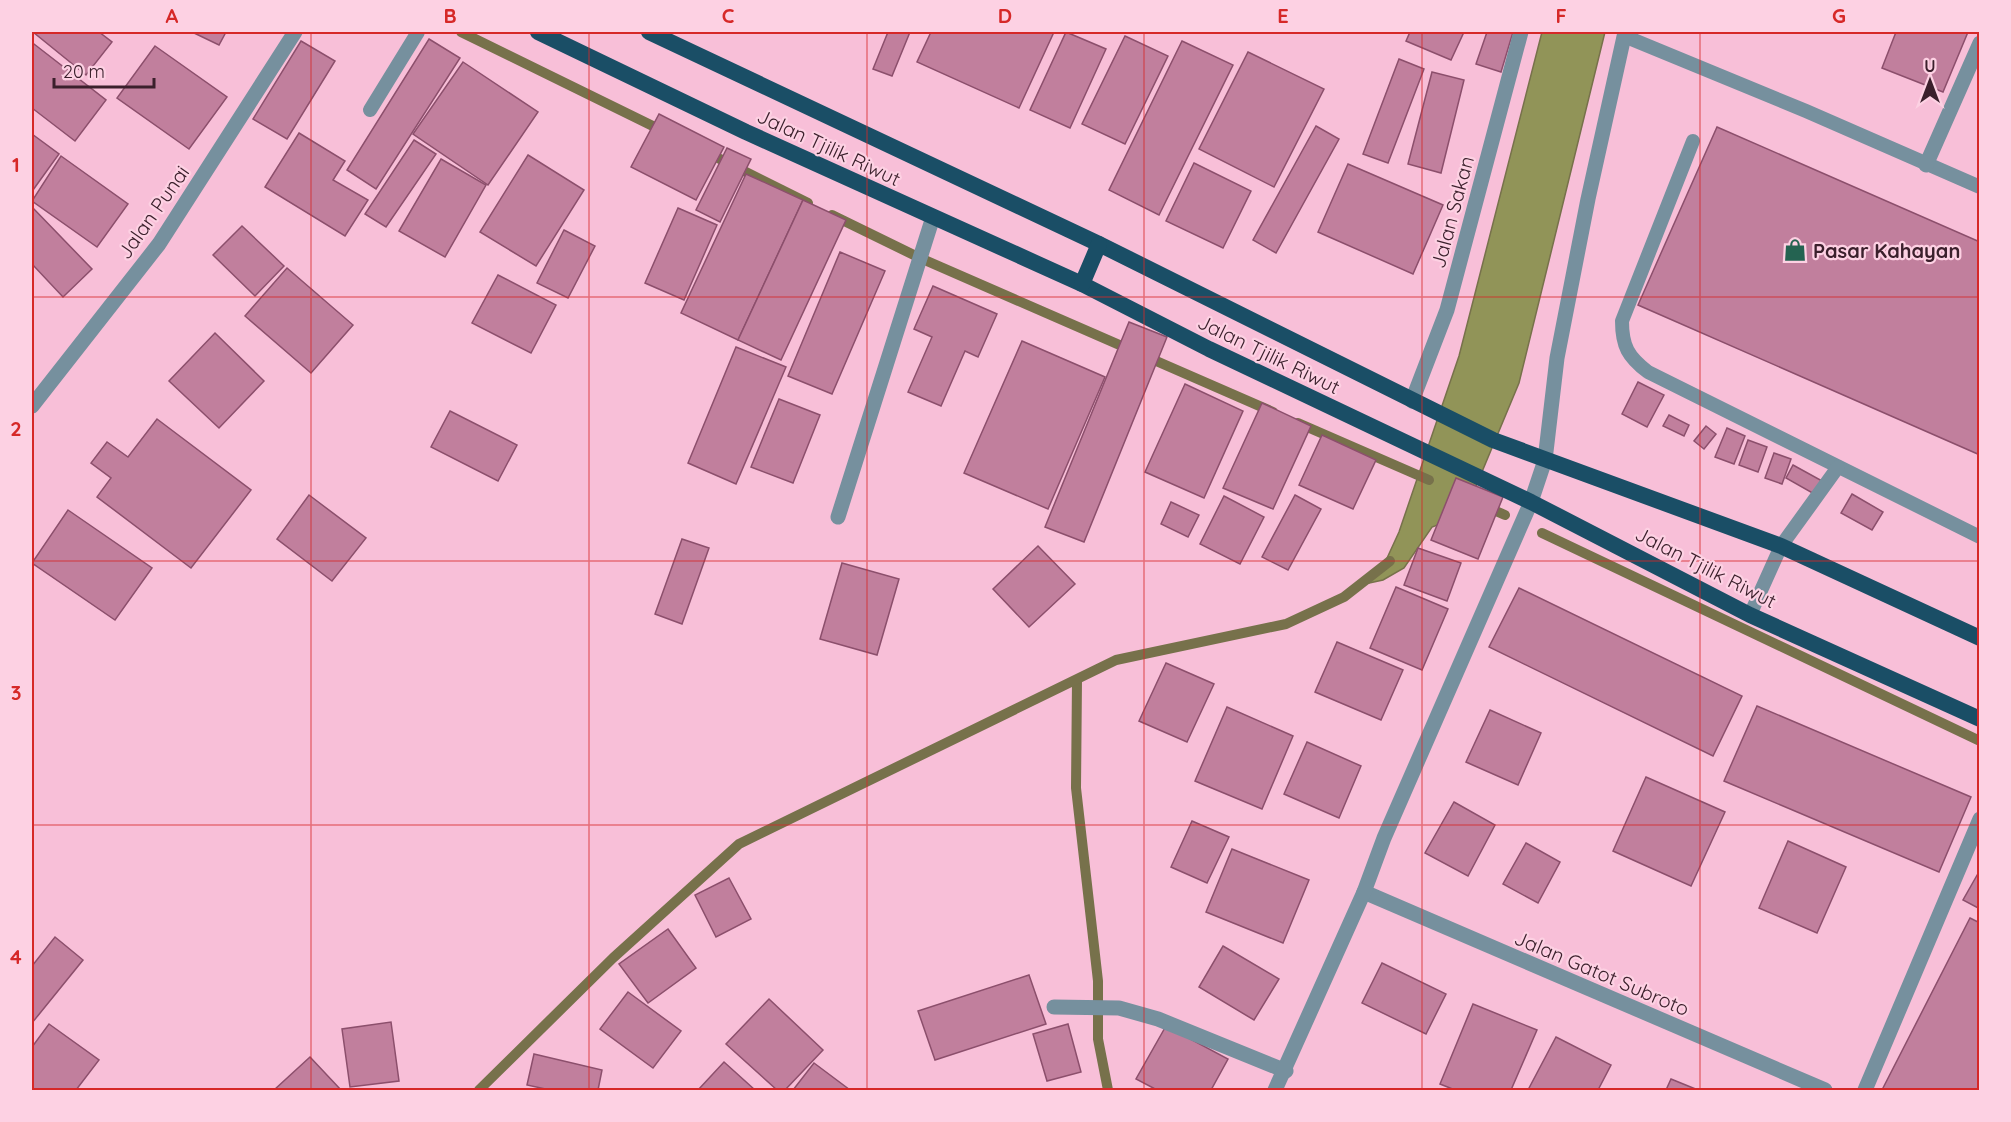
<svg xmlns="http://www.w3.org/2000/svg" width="2011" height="1122" font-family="Quicksand,sans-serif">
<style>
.water{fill:#919458;stroke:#77714b;stroke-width:1.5}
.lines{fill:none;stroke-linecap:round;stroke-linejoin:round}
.stream{stroke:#77714b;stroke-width:10}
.building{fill:#c17f9d;stroke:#8c4f6c;stroke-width:1.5}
.service{stroke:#76909e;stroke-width:14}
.minor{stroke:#76909e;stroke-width:15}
.trunk{stroke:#1a4e66;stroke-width:16}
.grid{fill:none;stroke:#d62828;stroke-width:1.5;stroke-opacity:0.55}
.labels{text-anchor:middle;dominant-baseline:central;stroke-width:4.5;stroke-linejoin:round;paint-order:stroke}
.street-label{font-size:20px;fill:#3b202c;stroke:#fdd1e3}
.poi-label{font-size:20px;font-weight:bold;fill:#3b202c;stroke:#fdd1e3;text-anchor:start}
.neatline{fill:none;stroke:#d62828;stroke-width:2}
.grid-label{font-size:20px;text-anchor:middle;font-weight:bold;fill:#d62828}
</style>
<rect width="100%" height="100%" fill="#f8bfd8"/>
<polygon class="water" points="1542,32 1605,32 1519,383 1464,515 1432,527 1404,568 1383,580 1360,585 1382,569 1399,532 1459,356"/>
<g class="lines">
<g class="stream">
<polyline points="461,32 665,132"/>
<polyline points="706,152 808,203"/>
<polyline points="832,215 920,258 1273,412"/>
<polyline points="1298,423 1429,480"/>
<polyline points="1484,506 1505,515"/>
<polyline points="1542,533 1980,741"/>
<polyline points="1077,680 1076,788 1098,981 1098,1039 1108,1090"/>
<polyline points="479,1090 613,958 739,844 1116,660 1286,624 1344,597 1390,561"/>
</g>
</g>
<g class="building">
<polygon points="33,32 99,32 112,42 86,75"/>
<polygon points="192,32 226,32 219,45"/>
<polygon points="888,32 910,32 892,76 873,69"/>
<polygon points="931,32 1054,32 1019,108 917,62"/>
<polygon points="1066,32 1106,49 1070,128 1030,110"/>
<polygon points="1410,32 1464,32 1451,60 1406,41"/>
<polygon points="1487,32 1513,32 1501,72 1476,64"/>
<polygon points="1896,32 1968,32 1943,92 1882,68"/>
<polygon points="1125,36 1168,56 1125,144 1082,124"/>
<polygon points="429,39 460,58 376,189 347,170"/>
<polygon points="301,41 335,61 287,139 253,119"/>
<polygon points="1182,41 1233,65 1159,215 1109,190"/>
<polygon points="34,44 106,100 75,141 32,108 32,47"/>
<polygon points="155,46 227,97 189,149 117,98"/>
<polygon points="1248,52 1324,89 1274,187 1199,149"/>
<polygon points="1399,59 1424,69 1388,163 1363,154"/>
<polygon points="463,62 538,112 488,185 413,134"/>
<polygon points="1432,72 1464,80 1441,173 1408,164"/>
<polygon points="659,114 724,147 696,200 631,167"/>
<polygon points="1316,126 1339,139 1276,253 1253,240"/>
<polygon points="1717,127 1980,242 1980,455 1638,305"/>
<polygon points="299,133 345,161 333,180 368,200 345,236 265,187"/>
<polygon points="32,134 59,154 33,190 32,189"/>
<polygon points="414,140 436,154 386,227 365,214"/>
<polygon points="727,148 751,159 720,222 696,210"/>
<polygon points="528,155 584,190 536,266 480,232"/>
<polygon points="61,156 128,204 97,247 32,201"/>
<polygon points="441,159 486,185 445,257 399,231"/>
<polygon points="1194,163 1251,191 1223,248 1166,221"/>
<polygon points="1348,164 1443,205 1413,274 1318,232"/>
<polygon points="746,174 803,200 738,340 681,313"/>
<polygon points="803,200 846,220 781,360 738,340"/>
<polygon points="32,207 92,269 63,297 32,264"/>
<polygon points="678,208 717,225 684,300 645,283"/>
<polygon points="242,226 284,266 255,296 213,255"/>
<polygon points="564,230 595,246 568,298 537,283"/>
<polygon points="840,252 885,271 832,394 788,376"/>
<polygon points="287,268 353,325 311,373 245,316"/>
<polygon points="498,275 556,305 531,353 472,323"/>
<polygon points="933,286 997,314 978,357 965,351 941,406 908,392 932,337 914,329"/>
<polygon points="1129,322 1167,337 1084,542 1045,527"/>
<polygon points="215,333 264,381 219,428 169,381"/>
<polygon points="1022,341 1105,377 1048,509 964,473"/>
<polygon points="736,347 786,367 736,484 688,463"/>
<polygon points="1638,382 1664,395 1647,427 1622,414"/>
<polygon points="1185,384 1243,411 1204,498 1145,472"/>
<polygon points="779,399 820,415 793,483 751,467"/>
<polygon points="1262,403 1311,426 1273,509 1223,488"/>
<polygon points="450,411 517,445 498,481 431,447"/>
<polygon points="1669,415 1689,425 1684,436 1663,426"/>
<polygon points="157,419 251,490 191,568 97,497 111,478 91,463 107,442 128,457"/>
<polygon points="1706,426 1716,434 1704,449 1694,441"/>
<polygon points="1727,428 1745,436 1734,464 1715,457"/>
<polygon points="1322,435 1376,460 1353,509 1299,485"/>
<polygon points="1748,440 1767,447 1758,472 1739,465"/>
<polygon points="1774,453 1791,459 1782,484 1765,478"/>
<polygon points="1793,465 1824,482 1816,495 1786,478"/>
<polygon points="1456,478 1503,497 1478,559 1431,540"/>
<polygon points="1852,494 1883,512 1872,530 1841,513"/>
<polygon points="309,495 366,538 332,581 277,539"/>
<polygon points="1295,495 1321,509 1288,570 1262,557"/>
<polygon points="1224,496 1264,517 1240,564 1200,544"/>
<polygon points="1171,502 1199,515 1188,537 1161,524"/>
<polygon points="68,510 152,568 115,620 32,563"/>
<polygon points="682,539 709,548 682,624 655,614"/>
<polygon points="1038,546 1075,584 1029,627 993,589"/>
<polygon points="1418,548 1461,563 1447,601 1404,585"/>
<polygon points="842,563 899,579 877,655 820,639"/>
<polygon points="1396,587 1448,609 1422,670 1370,648"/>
<polygon points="1519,588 1742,696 1713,756 1489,647"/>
<polygon points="1337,642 1403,670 1381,720 1315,692"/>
<polygon points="1166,663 1214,684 1187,742 1139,721"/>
<polygon points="1757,706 1971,797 1939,872 1724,781"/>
<polygon points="1227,707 1293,736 1262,809 1195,781"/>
<polygon points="1490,710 1541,733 1518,785 1466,762"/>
<polygon points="1307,742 1361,766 1339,818 1284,794"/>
<polygon points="1646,777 1725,812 1691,886 1613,851"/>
<polygon points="1454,802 1495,825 1468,876 1425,853"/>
<polygon points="1192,821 1229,837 1207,883 1171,867"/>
<polygon points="1788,841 1846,867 1817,933 1759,908"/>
<polygon points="1526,843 1560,862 1538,903 1503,884"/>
<polygon points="1232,849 1309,880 1283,943 1206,912"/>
<polygon points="1980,870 1980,909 1963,900"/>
<polygon points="729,878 751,919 716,937 695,895"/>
<polygon points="1970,918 1980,923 1980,1086 1977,1090 1882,1090"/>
<polygon points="668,929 696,968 648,1003 619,964"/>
<polygon points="55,937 83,960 32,1023 32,966"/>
<polygon points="1223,946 1279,979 1254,1020 1199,987"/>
<polygon points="1382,963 1446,994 1426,1034 1362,1003"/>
<polygon points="1029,975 1046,1024 935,1060 918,1011"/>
<polygon points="628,992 681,1031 653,1068 600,1029"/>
<polygon points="769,999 823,1050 785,1090 777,1090 726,1044"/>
<polygon points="1473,1004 1537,1030 1511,1090 1455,1090 1440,1084"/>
<polygon points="391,1022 399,1081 350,1087 342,1029"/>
<polygon points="49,1024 99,1060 76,1090 32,1090 32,1047"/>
<polygon points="1068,1024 1081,1072 1047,1081 1033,1034"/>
<polygon points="1166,1026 1228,1059 1211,1090 1157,1090 1136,1079"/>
<polygon points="1556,1037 1611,1065 1598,1090 1528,1090"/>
<polygon points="534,1054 602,1070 598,1090 550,1090 527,1085"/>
<polygon points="310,1057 341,1090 274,1090"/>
<polygon points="724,1062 755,1090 698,1090"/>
<polygon points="814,1063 850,1090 793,1090"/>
<polygon points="1671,1079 1698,1090 1666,1090"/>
</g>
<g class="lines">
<g class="service">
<polyline points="1624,36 1806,111 1980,187"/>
<polyline points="370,110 418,32"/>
<path d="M1693,141L1622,321C1622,346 1628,357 1648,372L1980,537"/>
<polyline points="1750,615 1781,546 1838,467"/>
</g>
<g class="minor">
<polyline points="1926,165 1980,43"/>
<polyline points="1412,401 1447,310 1521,32"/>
<polyline points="32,406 159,244 295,32"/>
<polyline points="838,517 933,217"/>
<polyline points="1364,892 1825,1090"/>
<polyline points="1054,1007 1119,1008 1158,1019 1286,1071"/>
<polyline points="1275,1090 1364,892 1384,838 1531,502 1545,460 1557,358 1588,199 1625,32"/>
<polyline points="1865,1090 1980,819"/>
</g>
<g class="trunk">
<polyline points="538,32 746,132 1082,284 1209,349 1531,502 1750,615 1980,719"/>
<polyline points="649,32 1099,244 1493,440 1781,546 1980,638"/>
<polyline points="1082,284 1099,244"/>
</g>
</g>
<path class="grid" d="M311,32V1090M589,32V1090M867,32V1090M1144,32V1090M1422,32V1090M1700,32V1090M32,297H1980M32,561H1980M32,825H1980"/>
<defs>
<g id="shop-bare" transform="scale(1.8)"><path d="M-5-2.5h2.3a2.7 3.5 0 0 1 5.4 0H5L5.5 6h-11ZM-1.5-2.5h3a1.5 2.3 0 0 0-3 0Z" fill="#246351" stroke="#fdd1e3" stroke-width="2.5" paint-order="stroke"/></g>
</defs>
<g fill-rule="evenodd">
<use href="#shop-bare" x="1795" y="250"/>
</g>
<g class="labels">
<g class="street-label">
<text transform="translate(829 147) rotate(25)">Jalan Tjilik Riwut</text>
<text transform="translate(153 212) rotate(-55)">Jalan Punai</text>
<text transform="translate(1452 212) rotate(-75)">Jalan Sakan</text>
<text transform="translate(1269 354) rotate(26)">Jalan Tjilik Riwut</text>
<text transform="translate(1706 567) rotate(27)">Jalan Tjilik Riwut</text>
<text transform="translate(1602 973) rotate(23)">Jalan Gatot Subroto</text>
</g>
<g class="poi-label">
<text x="1813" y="250">Pasar Kahayan</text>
</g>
</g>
<rect width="2011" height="1122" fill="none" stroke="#fdd1e3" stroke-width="66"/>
<g transform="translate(1930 81)" stroke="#fdd1e3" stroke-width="4.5" paint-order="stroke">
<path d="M0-4.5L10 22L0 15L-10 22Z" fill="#3b202c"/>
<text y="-9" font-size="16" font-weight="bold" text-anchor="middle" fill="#3b202c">U</text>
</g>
<path d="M54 78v9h100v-9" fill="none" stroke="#3b202c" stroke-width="3"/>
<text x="63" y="78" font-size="18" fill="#3b202c" stroke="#fdd1e3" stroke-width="4.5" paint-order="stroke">20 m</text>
<rect x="33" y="33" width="1945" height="1056" class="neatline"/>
<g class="grid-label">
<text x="172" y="23">A</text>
<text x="450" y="23">B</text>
<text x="728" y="23">C</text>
<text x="1005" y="23">D</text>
<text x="1283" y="23">E</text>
<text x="1561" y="23">F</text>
<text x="1839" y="23">G</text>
<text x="16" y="172">1</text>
<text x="16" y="436">2</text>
<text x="16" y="700">3</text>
<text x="16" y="964">4</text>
</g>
</svg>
